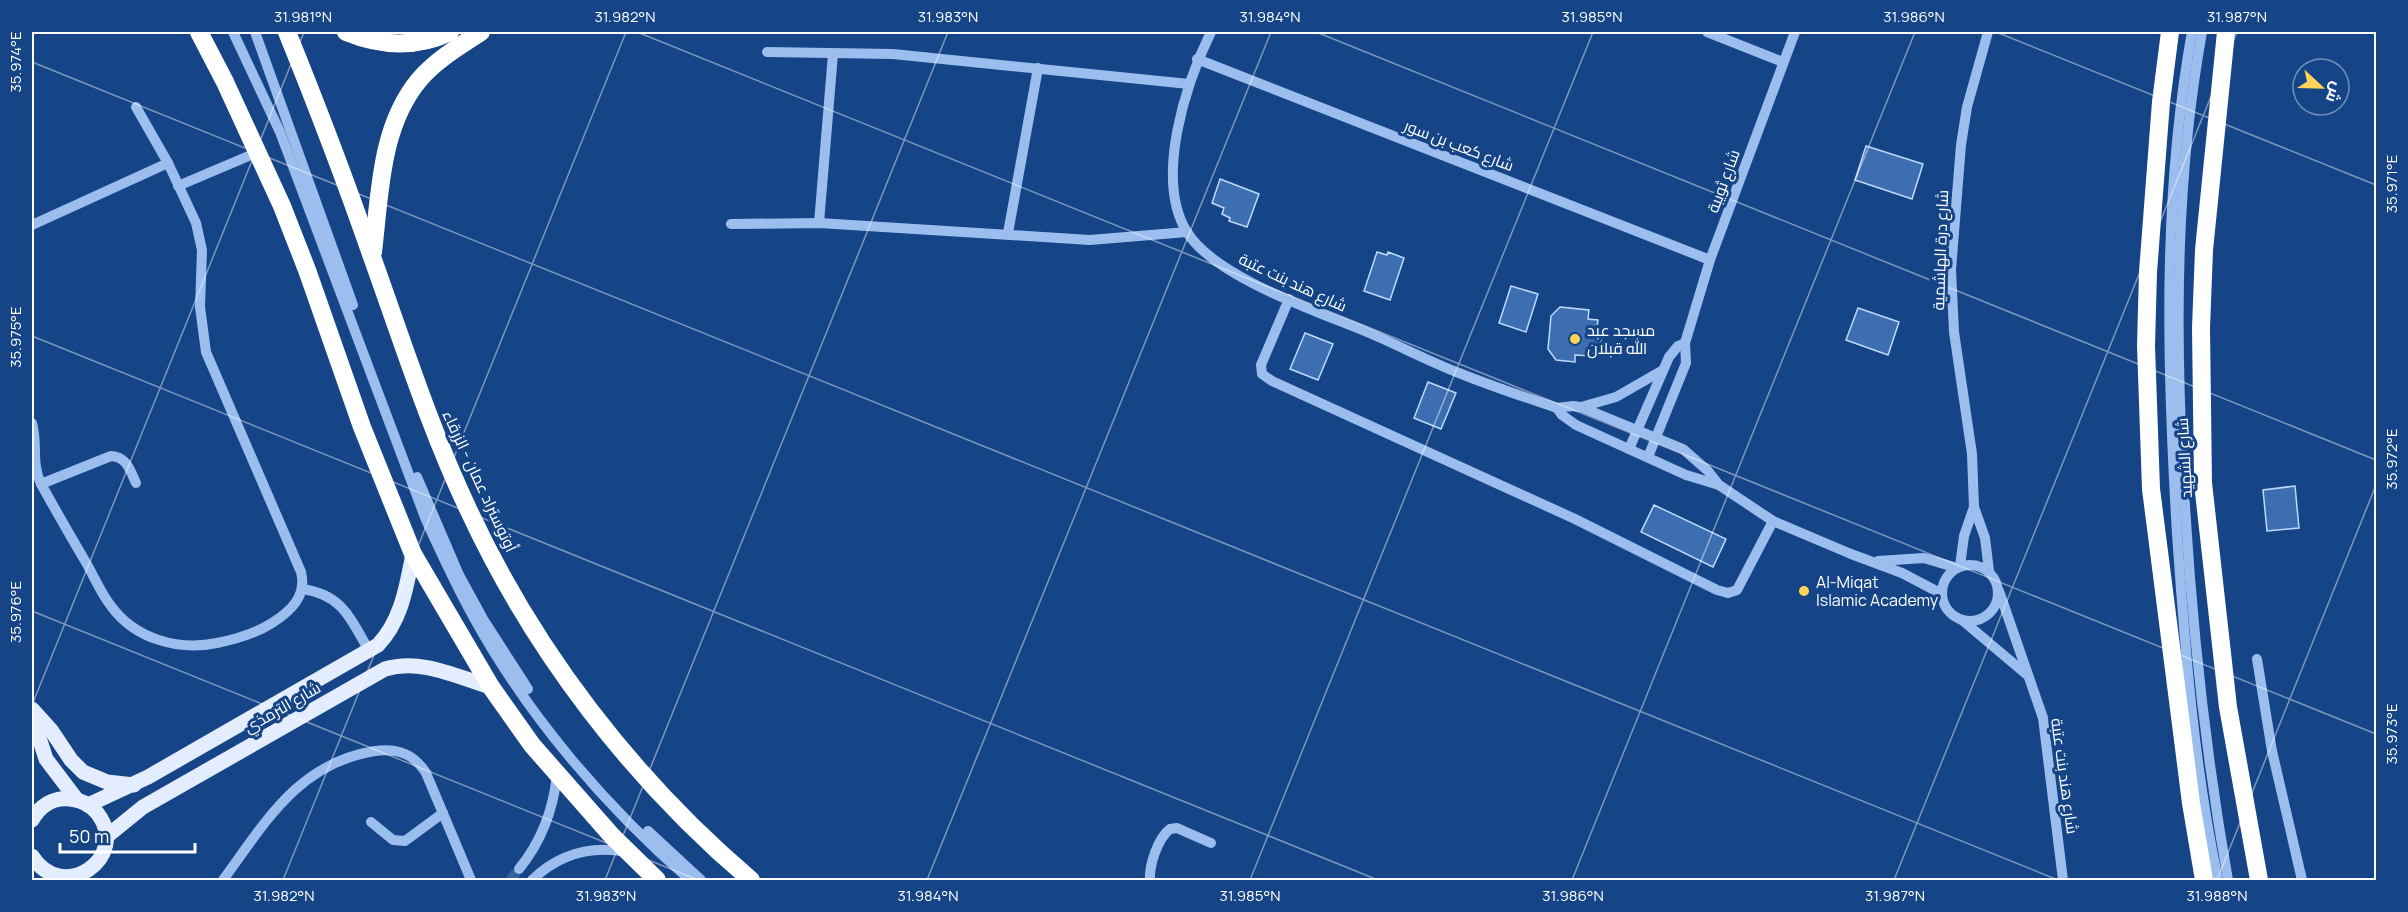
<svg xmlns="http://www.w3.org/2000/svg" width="2408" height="912" font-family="Manrope,Cairo,sans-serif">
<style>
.building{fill:#3d6eb2;stroke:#c1d9fb;stroke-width:1.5}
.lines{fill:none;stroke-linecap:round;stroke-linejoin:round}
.minor-tunnel{stroke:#386099;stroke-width:10;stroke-dasharray:10 5;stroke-linecap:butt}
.minor{stroke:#9bbeef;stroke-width:10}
.major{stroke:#e3edff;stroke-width:15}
.highway{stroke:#fff;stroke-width:18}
.ticks{fill:none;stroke:#fff;stroke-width:1.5;stroke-opacity:0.45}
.poi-dot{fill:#ffd459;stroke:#154487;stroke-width:2}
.labels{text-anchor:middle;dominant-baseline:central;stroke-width:6;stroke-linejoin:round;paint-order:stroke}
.street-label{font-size:16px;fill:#fff;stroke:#154487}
.poi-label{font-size:16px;fill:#fff;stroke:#154487;text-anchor:start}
.neatline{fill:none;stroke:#fff;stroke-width:2}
.ticks-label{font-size:15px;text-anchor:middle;fill:#fff}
</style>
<rect width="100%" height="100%" fill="#154487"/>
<g class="building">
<polygon points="1866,146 1923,164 1912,199 1855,180"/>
<polygon points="1220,179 1259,194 1247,227 1229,221 1230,218 1222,214 1224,208 1212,203"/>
<polygon points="1377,252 1387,255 1388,252 1404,258 1390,300 1364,291"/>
<polygon points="1511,286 1538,294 1526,332 1499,323"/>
<polygon points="1560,307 1589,310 1588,319 1598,320 1597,328 1602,328 1600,349 1593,349 1592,356 1575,355 1575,362 1556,360 1548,349 1551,316"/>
<polygon points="1858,308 1899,322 1888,355 1846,340"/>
<polygon points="1305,333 1333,344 1318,380 1290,369"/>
<polygon points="1428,382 1456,393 1441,429 1414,418"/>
<polygon points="2295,486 2299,528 2267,531 2263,490"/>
<polygon points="1654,505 1726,539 1713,567 1641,532"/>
</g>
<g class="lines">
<polyline class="minor-tunnel" points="510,880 519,869"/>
<g class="minor">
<path d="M233,32L280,132L426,520C441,553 456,586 474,618C528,716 606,807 690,880"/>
<polyline points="255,32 353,305"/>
<path d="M1211,32C1186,83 1154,179 1187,232C1214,277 1319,312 1367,332C1398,345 1428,361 1459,373C1491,386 1524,397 1557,408L1573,406L1581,407L1683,449L1708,471L1719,485L1773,521L1851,554L1902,573L1942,594"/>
<polyline points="1707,32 1783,62"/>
<polyline points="1988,32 1967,107 1961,145 1951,270 1954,332 1972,454 1974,507 1985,538 1989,571"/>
<path d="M2192,32C2162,197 2167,367 2177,534C2185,649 2194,767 2218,880"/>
<path d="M2202,32C2176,176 2175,325 2183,470C2190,608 2204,744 2228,880"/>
<polyline points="767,52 893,54 1189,84"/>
<polyline points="1197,59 1710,260"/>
<polyline points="178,186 258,152"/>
<polyline points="819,223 833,54"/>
<polyline points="731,224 819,223 1090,240 1187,232"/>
<polyline points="32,225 168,163"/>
<polyline points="1008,233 1038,68"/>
<polyline points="1289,299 1261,365 1262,374 1272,381 1575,519 1717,590 1728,593 1737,590 1773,521"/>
<polyline points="1581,407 1616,397 1663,370"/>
<polyline points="1557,408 1562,415 1576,425 1686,475 1719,485"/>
<path d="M32,423C38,444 31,463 41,484C55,509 69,534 84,559C93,574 100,592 111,606C135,639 178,651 217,643C236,639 255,634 272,623C291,611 307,596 301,572L206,352L200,307L202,250L196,223L168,163L136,107"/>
<polyline points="1629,449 1669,357 1678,346 1685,343"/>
<polyline points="1648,457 1686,363 1685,343 1710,260 1795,32"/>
<polyline points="417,477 459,575 483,619 528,689"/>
<path d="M41,484L111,456C127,457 130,470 136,483"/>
<polyline points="1878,561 1924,558 1957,568"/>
<circle cx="1970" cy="593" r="28"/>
<polyline points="1960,566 1964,536 1974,507"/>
<path d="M302,589C342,594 351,619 369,651"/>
<polyline points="1999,591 2043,718 2063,880"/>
<polyline points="1962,620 2026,674"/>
<polyline points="2257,659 2272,751 2302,880"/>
<polyline points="371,822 393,840 405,841 443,813"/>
<polyline points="648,831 701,880"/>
<path d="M519,869C542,841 553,811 557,775"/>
<path d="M223,880C265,823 298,763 375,751C398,748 414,754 426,773L471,880"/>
<path d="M532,880C559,854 590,845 627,852"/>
<path d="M1150,880C1149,865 1158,838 1170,829L1177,828L1211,843"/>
</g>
<g class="major">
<polyline points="32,709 51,730 71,760 83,772 107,782 134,785"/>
<polyline points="32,716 46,759 77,800"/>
<path d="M88,805L148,777L378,645C402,619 406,588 413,554"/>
<path d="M32,820C40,806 53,797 70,799C81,800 91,805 98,814C130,857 63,905 32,856"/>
<path d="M106,837L143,807L385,669C421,658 457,677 491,687"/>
</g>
<g class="highway">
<polyline points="199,32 225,82 282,206 307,270 362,427 413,554 491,687 532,745 612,836 657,880"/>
<path d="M287,32C317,106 346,182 372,257C403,343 430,429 469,511C534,651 633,780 751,880"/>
<path d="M346,32C380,46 416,48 450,32"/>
<polyline points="2170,32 2161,102 2148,272 2146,346 2151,489 2191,803 2204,880"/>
<polyline points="2226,32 2204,250 2201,328 2203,483 2228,707 2259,880"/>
<path d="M373,252C380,194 380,127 419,80C436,60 460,46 481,32"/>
</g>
</g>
<path class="ticks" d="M637,32L2376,734M1316,32L2376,460M1996,32L2376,185M32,62L2058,880M32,336L1378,880M32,611L698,880M32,705L304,32M283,880L626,32M605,880L948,32M927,880L1271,32M1250,880L1593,32M1572,880L1915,32M1894,880L2237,32M2217,880L2376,485"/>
<g class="poi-dot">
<circle cx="1575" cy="339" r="6"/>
<circle cx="1804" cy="591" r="6"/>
</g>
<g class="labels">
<g class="street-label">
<text transform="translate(1459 145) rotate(21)">شارع كعب بن سور</text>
<text transform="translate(1723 181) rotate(-70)">شارع ثويبة</text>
<text transform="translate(1940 250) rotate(-88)">شارع درة الهاشمية</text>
<text transform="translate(1293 282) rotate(25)">شارع هند بنت عتبة</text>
<text transform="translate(2184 458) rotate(-93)">شارع الشهيد</text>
<text transform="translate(480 481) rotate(65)">أوتوستراد عمان - الزرقاء</text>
<text transform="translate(282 707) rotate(-30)">شارع الترمذي</text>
<text transform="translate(2065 776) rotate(82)">شارع هند بنت عتبة</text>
</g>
<g class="poi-label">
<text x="1587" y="330">مسجد عبد<tspan x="1587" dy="18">الله قبلان</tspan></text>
<text x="1816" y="582">Al-Miqat<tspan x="1816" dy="18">Islamic Academy</tspan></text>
</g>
</g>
<rect width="2408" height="912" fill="none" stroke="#154487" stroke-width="66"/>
<g transform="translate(2321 87) rotate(112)"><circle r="28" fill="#154487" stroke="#738fb7" stroke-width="1.5"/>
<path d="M0-4.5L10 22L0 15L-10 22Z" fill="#ffd459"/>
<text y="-9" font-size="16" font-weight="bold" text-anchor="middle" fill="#ffffff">ش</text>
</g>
<path d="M60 843v9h135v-9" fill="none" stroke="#ffffff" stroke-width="3"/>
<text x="69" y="843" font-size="18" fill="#ffffff" stroke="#154487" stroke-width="4.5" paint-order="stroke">50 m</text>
<rect x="33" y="33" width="2342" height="846" class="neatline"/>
<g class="ticks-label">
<text x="303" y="22">31.981°N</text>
<text x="625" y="22">31.982°N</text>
<text x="948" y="22">31.983°N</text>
<text x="1270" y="22">31.984°N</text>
<text x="1592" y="22">31.985°N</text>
<text x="1914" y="22">31.986°N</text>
<text x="2237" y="22">31.987°N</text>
<text transform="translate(16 62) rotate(-90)" y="5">35.974°E</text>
<text transform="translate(2392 184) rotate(-90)" y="5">35.971°E</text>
<text transform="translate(16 337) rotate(-90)" y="5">35.975°E</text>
<text transform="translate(2392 459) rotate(-90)" y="5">35.972°E</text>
<text transform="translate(16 612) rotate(-90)" y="5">35.976°E</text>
<text transform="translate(2392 734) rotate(-90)" y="5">35.973°E</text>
<text x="284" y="901">31.982°N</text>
<text x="606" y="901">31.983°N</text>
<text x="928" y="901">31.984°N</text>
<text x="1250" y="901">31.985°N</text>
<text x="1573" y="901">31.986°N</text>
<text x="1895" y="901">31.987°N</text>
<text x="2217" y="901">31.988°N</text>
</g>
</svg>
